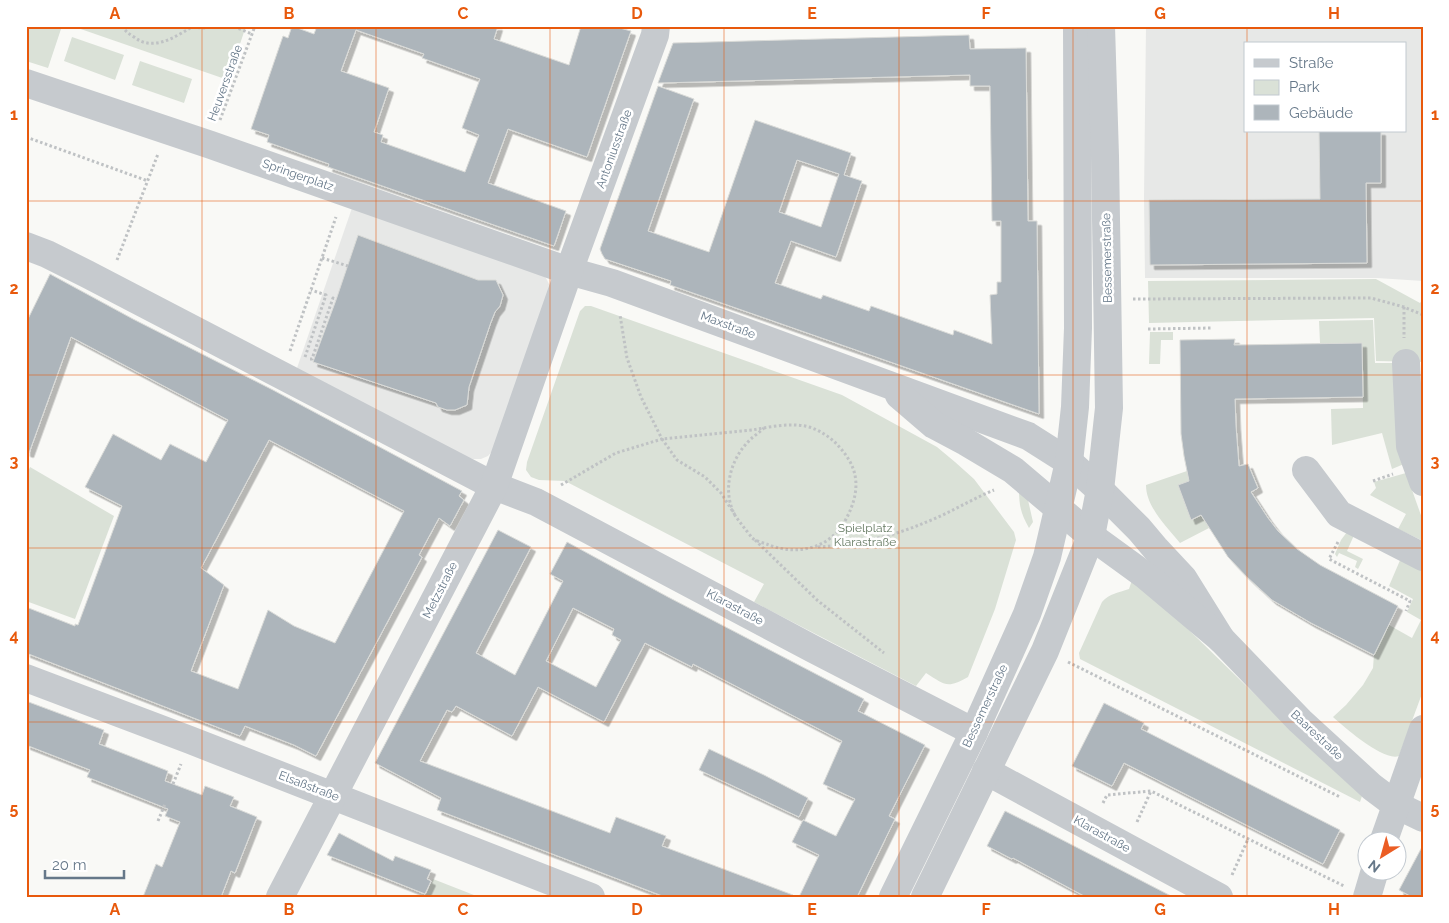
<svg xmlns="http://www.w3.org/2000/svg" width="1449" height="923" font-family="Raleway,sans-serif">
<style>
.built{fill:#e7e8e7;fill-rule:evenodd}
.green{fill:#dae1d7}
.building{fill:#adb5bb;stroke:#dadbd8;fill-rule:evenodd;filter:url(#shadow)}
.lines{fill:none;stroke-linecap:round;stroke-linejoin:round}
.path{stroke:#bfc2c4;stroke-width:3;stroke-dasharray:2.5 2.5;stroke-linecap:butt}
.minor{stroke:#c6cace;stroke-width:28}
.grid{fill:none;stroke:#e8590c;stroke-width:1;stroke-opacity:0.55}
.labels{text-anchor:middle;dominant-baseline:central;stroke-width:5;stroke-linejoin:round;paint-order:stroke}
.street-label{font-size:12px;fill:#667889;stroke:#fff}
.park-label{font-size:12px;fill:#657a62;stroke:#fff}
.neatline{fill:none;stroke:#e8590c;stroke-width:2}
.grid-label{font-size:16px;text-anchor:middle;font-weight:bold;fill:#e8590c}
</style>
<defs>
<filter id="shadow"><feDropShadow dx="4.5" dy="4.5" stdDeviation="0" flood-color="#0004"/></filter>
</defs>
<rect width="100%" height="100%" fill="#f9f9f6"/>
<g class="built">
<path d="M1146,26H1423V281L1377,278H1145L1144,197ZM1245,44H1405V131H1245Z"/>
<polygon points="353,205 540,272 546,278 549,284 548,296 495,448 488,456 481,459 473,459 461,456 296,371"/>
</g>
<g class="green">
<polygon points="26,26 62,26 48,68 26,61"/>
<polygon points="72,26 246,26 228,80"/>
<polygon points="72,37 124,55 115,80 64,61"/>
<polygon points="140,61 192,79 184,103 132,85"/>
<polygon points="1376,279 1420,303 1423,299 1423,362 1376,361 1374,318 1149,323 1148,281"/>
<path d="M585,306H591L842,395L937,447L955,462L974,479L1014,532L1016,540L995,609L968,677C947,689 945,685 926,673L916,686L754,602L764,584L565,481L539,480L531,477L526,470L527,462L580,311Z"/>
<polygon points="1373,320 1375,363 1395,363 1404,464 1392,469 1382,433 1332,445 1331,409 1363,408 1362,343 1320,343 1319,321"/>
<polygon points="1150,332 1173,332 1173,340 1161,340 1160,364 1149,364"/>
<polygon points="30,467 114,516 75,619 26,601 26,476"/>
<path d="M1187,471L1189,481L1191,520L1203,515L1209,528L1180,543C1167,527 1146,507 1146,485Z"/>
<polygon points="1406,473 1423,521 1423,539 1421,540 1398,529 1406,514 1370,495 1376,488 1374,482"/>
<path d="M1019,489L1028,500L1033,522L1029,528C1021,514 1019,506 1019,489Z"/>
<polygon points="1347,532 1355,533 1347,551 1363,559 1358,569 1355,567 1357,561 1339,553 1337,557 1335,554 1341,540"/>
<path d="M1401,558L1423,569V691L1399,756C1384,762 1344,727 1333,717L1346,705L1363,685L1373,668L1374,654L1389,625L1412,638L1421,620L1407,612L1413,599L1389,586Z"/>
<path d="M1132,580L1151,593L1314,752L1362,796L1360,802L1080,659L1079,653L1102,602C1110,593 1118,593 1129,589Z"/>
<polygon points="433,879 479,897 425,897"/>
</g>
<g class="building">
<path d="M292,26L314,34L317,26H498L494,39L569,65L581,26H612L631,31L587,157L508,129L488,183L566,211L554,246L328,167L329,164L267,142L269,135L251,129L283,36L288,38ZM356,30L424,54L422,58L480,79L462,128L479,135L465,172L381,142L383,135L374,132L389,88L341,71Z"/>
<path d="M969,35L970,49L1026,48L1028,221H1037L1039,414L670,285L671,281L605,259L602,254L600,249L658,86L694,99L648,231L709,252L755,120L851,153L844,175L862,181L836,257L791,241L775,283L821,299L823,295L869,311L871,306L953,335L954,330L992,344L990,295L997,294V282H1001V221H992L990,86H970V75L658,83L673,43ZM797,160L839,174L821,227L779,212Z"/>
<polygon points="1319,131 1381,131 1381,183 1366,183 1367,263 1150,265 1149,200 1320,199"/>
<polygon points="358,235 478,280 496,280 503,295 500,306 495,312 491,322 469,387 467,405 455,410 447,410 438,407 436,403 313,362 336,300"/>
<path d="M50,274L133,319L273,390L462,491L459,496L464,500L450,526L439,518L419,555L422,557L316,756L294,745L245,726L240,736L26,653V607L75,626V624L78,625L122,506L85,487L113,434L161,460L170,444L206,462L228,420L71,337L29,453L26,452V323ZM269,440L404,511L335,643L294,626L268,610L238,689L191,671L224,585L201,568Z"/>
<polygon points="1235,339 1234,345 1362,343 1363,397 1235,399 1236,426 1239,466 1248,464 1258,488 1251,492 1268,518 1278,531 1297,549 1320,565 1398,606 1374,655 1311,623 1272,600 1247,577 1228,557 1201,515 1191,520 1178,485 1189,481 1184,456 1181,434 1180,340"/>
<path d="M498,530L531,547L476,653L515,675L563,581L550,574L567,542L668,597L864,699L858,711L925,745L889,816L895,819L857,897H799L819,855L792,842L803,820L836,836L855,799L823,784L842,741L693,664L692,667L645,643L604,722L538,687L512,736L456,706L452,712L447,710L420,761L610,833L616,817L666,836L662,846L793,895L792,897H665L437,810L441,798L375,763ZM573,608L614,629L612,635L621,640L596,687L546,661Z"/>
<polygon points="26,701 104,730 99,744 168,771 165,781 202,795 205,786 234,797 230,806 257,817 235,873 231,871 221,897 143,897 156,864 162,867 180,822 165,816 168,809 87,777 90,770 26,745"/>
<polygon points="1104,703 1144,723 1141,729 1340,830 1323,864 1124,763 1112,786 1072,766"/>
<polygon points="709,749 764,775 808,798 799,817 699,770"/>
<polygon points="1005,811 1043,830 1173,897 1086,897 1013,858 1012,859 987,846"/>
<polygon points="339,833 393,861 395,856 431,870 427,879 431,881 425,894 327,855"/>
<polygon points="1423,845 1423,897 1412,897 1399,890"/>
</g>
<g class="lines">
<g class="path">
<path d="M122,26C125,31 129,34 134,37C153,52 175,37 192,27L204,28L213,26"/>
<polyline points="224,26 235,27 252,34"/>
<polyline points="220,120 255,26"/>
<polyline points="26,137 148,181"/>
<polyline points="322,258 348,266"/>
<polyline points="117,260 158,154"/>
<polyline points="1133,299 1371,298 1404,307 1423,315"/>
<polyline points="1404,307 1404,338"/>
<polyline points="1148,329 1213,328"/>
<polyline points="290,351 336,217"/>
<polyline points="305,357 326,295 311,290"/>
<polyline points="310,359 312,359 333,298 336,300"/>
<polyline points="1373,481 1393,474"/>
<polyline points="561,485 616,453 662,439 641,397 627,358 620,315"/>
<path d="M735,515L721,493L705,477L677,460L662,439C692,436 722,433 752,430C770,427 791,422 809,427C826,432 840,445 849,460C861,480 856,501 845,521C830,548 798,556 769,545C764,543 756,541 752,538C750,535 747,531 745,529C742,525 739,521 736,517C722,494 729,462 747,443C752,437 759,433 764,428"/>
<polyline points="755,540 817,600 884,653"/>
<polyline points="1338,542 1329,559 1410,601 1406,611"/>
<path d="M818,547C854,545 891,537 924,523C948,514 970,500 994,490"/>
<polyline points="1068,662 1340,797"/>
<polyline points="173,784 181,764"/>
<polyline points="1103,803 1107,795 1151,791 1344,886"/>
<polyline points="158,821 165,804"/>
<polyline points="1137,822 1151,791"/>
<polyline points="1232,875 1248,839"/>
</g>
<g class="minor">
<polyline points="26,83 211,145 569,271 612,283 1028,436 1069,462 1100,490 1139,529 1155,548 1183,578 1221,639"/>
<polyline points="26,246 47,254 87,274 494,486 536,502 813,649 974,732"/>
<polyline points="1406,363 1410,446 1423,482"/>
<polyline points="899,395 934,425 966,442 1013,470 1091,536 1146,576 1221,639 1300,721 1372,787 1396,805 1423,818"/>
<polyline points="1306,470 1339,514 1423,557"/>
<polyline points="26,678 190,740 591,897"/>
<polyline points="986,771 1219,897"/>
<polyline points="1384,840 1423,729"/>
<polyline points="280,897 494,486 569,271 655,35 656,26"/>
<polyline points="893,897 974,732 1027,614 1047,557 1069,462 1075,407 1078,328 1077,26"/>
<polyline points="925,897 1045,651 1091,536 1100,490 1109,408 1105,156 1101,26"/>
<polyline points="1367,897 1375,870"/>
</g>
</g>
<path class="grid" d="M202,26V897M376,26V897M550,26V897M724,26V897M899,26V897M1073,26V897M1247,26V44M1247,131V897M26,201H1423M26,375H1423M26,548H1423M26,722H1423"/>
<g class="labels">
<g class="street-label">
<text transform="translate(225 83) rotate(-70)">Heuversstraße</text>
<text transform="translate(614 149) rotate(-70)">Antoniusstraße</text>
<text transform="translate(298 175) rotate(19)">Springerplatz</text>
<text transform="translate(1107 258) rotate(-91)">Bessemerstraße</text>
<text transform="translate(728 325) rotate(20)">Maxstraße</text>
<text transform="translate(440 590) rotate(-63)">Metzstraße</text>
<text transform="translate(735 607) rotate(28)">Klarastraße</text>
<text transform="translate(985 706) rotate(-65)">Bessemerstraße</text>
<text transform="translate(1317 735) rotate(43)">Baarestraße</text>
<text transform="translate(309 786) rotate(21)">Elsaßstraße</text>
<text transform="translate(1102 834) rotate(29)">Klarastraße</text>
</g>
<g class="park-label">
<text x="865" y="528">Spielplatz<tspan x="865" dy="14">Klarastraße</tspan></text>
</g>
</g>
<rect width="1449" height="923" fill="none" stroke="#ffffff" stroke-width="55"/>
<rect x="1244" y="42" width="162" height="90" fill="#ffffff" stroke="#c2c9d0"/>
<rect x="1254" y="59" width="25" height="8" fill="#c6cace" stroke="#c2c9d0"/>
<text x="1289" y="68" font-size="15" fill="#667889">Straße</text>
<rect x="1254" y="80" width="25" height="15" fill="#dae1d7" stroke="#c2c9d0"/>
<text x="1289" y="92" font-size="15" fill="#667889">Park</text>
<rect x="1254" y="105" width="25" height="15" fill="#adb5bb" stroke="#c2c9d0"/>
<text x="1289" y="118" font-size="15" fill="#667889">Gebäude</text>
<g transform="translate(1382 856) rotate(217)"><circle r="24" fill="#ffffff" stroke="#c2c9d0"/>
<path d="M0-4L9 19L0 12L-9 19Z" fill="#eb5d24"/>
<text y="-8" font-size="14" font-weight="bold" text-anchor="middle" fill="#667889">N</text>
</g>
<path d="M45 870v8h79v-8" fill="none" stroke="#667889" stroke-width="2.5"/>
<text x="52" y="870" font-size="15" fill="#667889" stroke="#ffffff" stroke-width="4" paint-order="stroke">20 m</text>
<rect x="28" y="28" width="1394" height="868" class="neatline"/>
<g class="grid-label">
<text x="115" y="19">A</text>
<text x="289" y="19">B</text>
<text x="463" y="19">C</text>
<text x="637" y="19">D</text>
<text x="812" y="19">E</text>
<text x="986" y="19">F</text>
<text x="1160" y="19">G</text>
<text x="1334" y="19">H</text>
<text x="14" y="120">1</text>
<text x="1435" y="120">1</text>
<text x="14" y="294">2</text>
<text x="1435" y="294">2</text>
<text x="14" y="467">3</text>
<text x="1435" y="467">3</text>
<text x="14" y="641">4</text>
<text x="1435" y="641">4</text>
<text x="14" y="814">5</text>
<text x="1435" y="814">5</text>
<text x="115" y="915">A</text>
<text x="289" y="915">B</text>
<text x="463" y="915">C</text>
<text x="637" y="915">D</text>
<text x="812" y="915">E</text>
<text x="986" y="915">F</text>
<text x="1160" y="915">G</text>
<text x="1334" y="915">H</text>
</g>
</svg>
